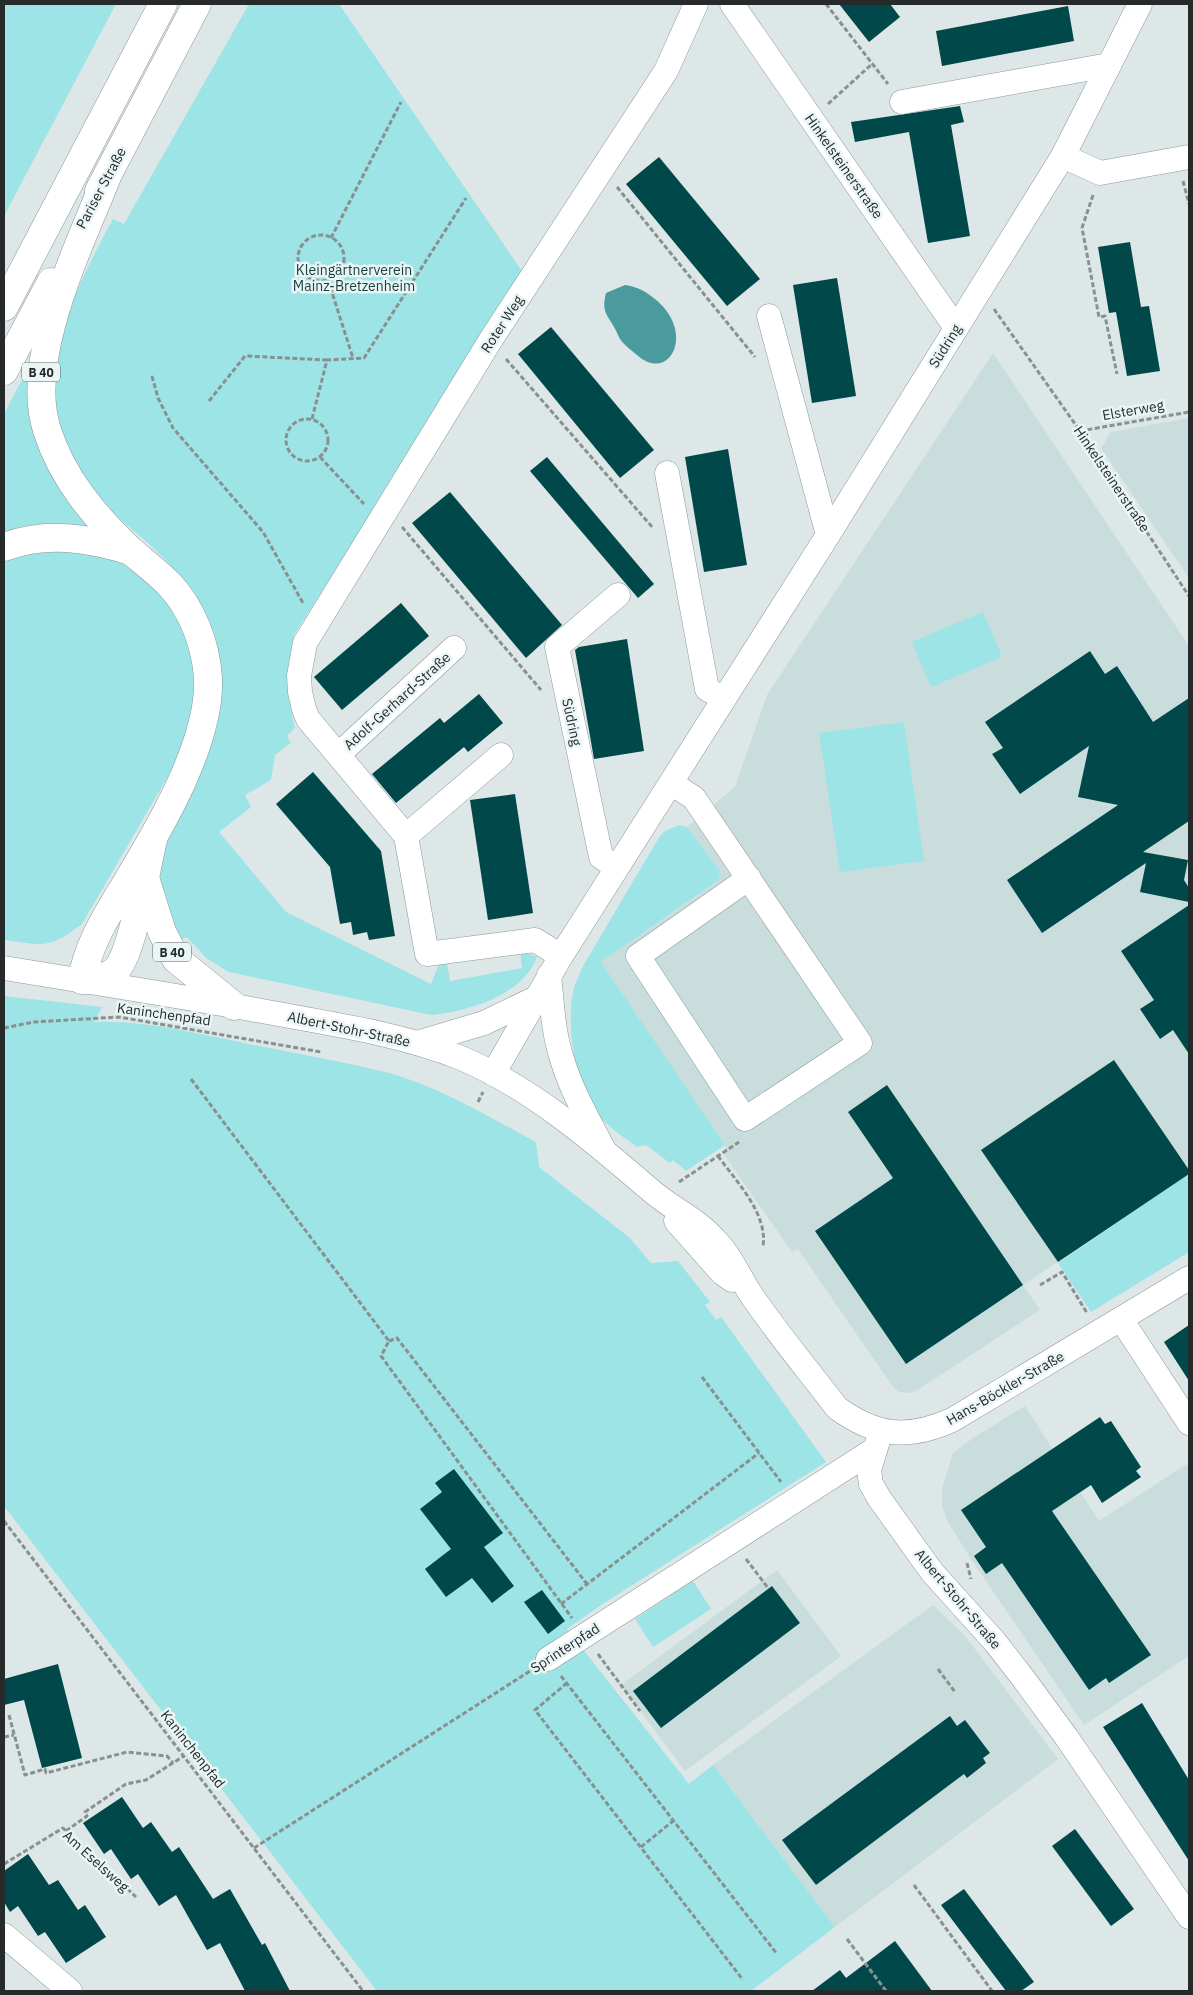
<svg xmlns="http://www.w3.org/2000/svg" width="1193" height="1995" font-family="'IBM Plex Sans',sans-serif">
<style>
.built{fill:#c9dddd}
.green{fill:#9ce4e5}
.water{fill:#4b9a9d}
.building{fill:#00484a}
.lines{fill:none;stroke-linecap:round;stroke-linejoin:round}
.minor-casing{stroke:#8e9898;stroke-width:25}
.highway-casing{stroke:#8e9898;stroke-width:29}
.path{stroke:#899090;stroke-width:3;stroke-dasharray:5 2.5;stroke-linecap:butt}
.minor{stroke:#fff;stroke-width:24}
.highway{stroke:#fff;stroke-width:28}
.labels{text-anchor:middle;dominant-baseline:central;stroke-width:5;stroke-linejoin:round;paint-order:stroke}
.shield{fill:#eaf5f5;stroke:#616767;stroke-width:1}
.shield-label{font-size:12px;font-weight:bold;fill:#262a2a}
.street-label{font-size:14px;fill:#262a2a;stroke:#eaf5f5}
.park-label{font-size:14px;fill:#183e3f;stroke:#eaf5f5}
</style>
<rect width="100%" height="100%" fill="#dde7e7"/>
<g class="built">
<polygon points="993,353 1189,646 1189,1174 1023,1285 1040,1310 916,1391 908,1393 899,1392 893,1387 798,1249 792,1252 725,1156 725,1145 601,962 716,883 720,871 687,827 735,787 767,695"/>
<polygon points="1189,418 1189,578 1101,448 1111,432"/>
<polygon points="1025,1406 1099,1521 1187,1464 1189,1467 1189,1656 1084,1725 969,1556 948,1522 942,1506 942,1489 953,1453 973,1438"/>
<polygon points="777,1570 841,1656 685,1771 621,1685"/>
<polygon points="933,1605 965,1636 1058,1759 835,1927 713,1765"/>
</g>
<g class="green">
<polygon points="4,4 116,4 4,216"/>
<path d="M249,4H339L524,274L294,635C287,666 287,697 295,728L287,736L291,743L275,755L271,780L245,795L251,807L219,832L286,912L431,984L439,964L447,963L450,981L522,968L520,951L537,957C523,995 468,1012 431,1015L229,972L206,958L187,937L178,941C173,926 159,894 159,879C158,836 188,800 204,763C219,728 224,690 218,652C210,599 168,559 128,526C110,511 77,478 67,456C65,451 64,443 63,437C56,407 49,376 58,345C70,300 91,260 113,219L124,224Z"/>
<path d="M34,357L92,521L88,528C60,523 30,521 4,533V414Z"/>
<path d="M23,550L96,552L133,569L161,594L177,618L187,642L194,672L193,708L186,736L174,766L82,924C48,950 44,945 4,940V556Z"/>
<polygon points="983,612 1002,657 931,687 912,642"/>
<polygon points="904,722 924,861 840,872 819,733"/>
<path d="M679,825L687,827L720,871L719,880L601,962L725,1145L686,1171L673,1160L670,1163L646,1145L637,1147C624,1137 609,1128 598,1115C575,1086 565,1024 574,988C576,981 580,973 583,966L660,836L665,831Z"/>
<path d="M4,996L102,1007L94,1022C144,1020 195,1033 244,1043C292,1053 341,1061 389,1073C440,1087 489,1117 536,1142L539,1167L630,1238L651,1263L678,1261L710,1302L705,1305L716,1320L721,1317L826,1462L601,1605L567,1629L689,1784L713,1765L835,1927L751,1991H377L4,1506Z"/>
<polygon points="1189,1174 1189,1252 1091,1312 1058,1263"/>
<polygon points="693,1581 711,1609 653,1647 635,1619"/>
</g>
<path class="water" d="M625,285C638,287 645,291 655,299C697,333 669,384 637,355C630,349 621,343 618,335C611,317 600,315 606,293Z"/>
<g class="building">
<polygon points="839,4 890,4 900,17 869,42"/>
<polygon points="1068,6 1074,41 942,66 936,31"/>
<polygon points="960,106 964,122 951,125 970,236 928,243 909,132 855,142 851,122"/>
<polygon points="659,157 760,279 727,306 626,184"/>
<polygon points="1130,242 1141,307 1149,306 1160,371 1127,376 1116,312 1109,313 1098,247"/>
<polygon points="837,278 856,396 812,403 793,285"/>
<polygon points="551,327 654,450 620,478 518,354"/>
<polygon points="728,449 747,565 704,572 685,457"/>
<polygon points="547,457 654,584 638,598 530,471"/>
<polygon points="450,492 562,625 526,658 412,523"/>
<polygon points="401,603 429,636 342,710 314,677"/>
<polygon points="627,639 644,751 594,759 575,650 579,647"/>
<polygon points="1090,651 1105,674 1117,666 1153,722 1189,698 1189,821 1143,852 1188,860 1184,880 1189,888 1189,902 1140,892 1146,863 1042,933 1007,880 1118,805 1078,797 1089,746 1020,794 992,754 1003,748 985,722"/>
<polygon points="479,694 503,723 468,752 464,747 396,803 372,774 440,718 444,723"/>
<polygon points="313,772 381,851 395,936 369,940 367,932 353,935 351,922 340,924 330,867 276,804"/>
<polygon points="515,794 533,913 488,920 470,800"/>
<polygon points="1189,905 1189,1054 1173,1030 1160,1039 1140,1009 1154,1000 1121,951"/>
<polygon points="1114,1060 1189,1170 1189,1174 1058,1262 981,1150"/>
<polygon points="887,1085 1023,1285 906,1364 815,1231 893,1178 848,1112"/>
<polygon points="1189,1325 1189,1381 1164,1342"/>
<polygon points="1100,1417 1105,1424 1111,1421 1141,1467 1136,1471 1141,1477 1102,1503 1091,1485 1052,1511 1151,1655 1109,1683 1106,1678 1089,1690 1002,1563 986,1574 974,1556 986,1547 961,1510"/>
<polygon points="454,1469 503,1533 484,1547 514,1586 492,1603 472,1578 446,1597 425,1569 451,1549 420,1509 442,1492 435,1483"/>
<polygon points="772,1586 800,1623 661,1728 633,1691"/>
<polygon points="542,1590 565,1621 548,1634 524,1602"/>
<polygon points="58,1664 82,1758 42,1768 24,1700 4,1705 4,1679"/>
<polygon points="1142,1703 1189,1780 1189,1861 1103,1727"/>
<polygon points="950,1716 957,1726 965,1720 990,1753 983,1758 986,1763 967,1778 964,1774 816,1885 782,1840"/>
<polygon points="122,1797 143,1828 151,1822 172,1852 179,1847 213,1899 230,1889 262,1945 265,1943 290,1991 245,1991 220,1943 207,1950 176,1895 159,1906 138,1874 131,1879 111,1849 104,1854 83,1823"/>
<polygon points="1075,1829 1134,1909 1111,1926 1052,1846"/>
<polygon points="28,1854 49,1885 58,1880 78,1910 85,1905 106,1937 66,1963 45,1932 38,1936 18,1906 10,1912 4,1902 4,1871"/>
<polygon points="964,1889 1034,1982 1021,1991 1006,1991 941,1905"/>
<polygon points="895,1941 932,1991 812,1991 840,1970 846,1978"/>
</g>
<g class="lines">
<g class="minor-casing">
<g id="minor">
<polyline points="732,4 956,328"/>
<polyline points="902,102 1109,65"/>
<polyline points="1063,156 1100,173 1189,157"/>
<polyline points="769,316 828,535"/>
<polyline points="667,473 707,689 724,699"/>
<polyline points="339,754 454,648"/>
<polyline points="671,783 694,798 860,1043 745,1119 638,956 749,878"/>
<polyline points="406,836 501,755"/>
<polyline points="616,867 601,857 557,647 618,595"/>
<polyline points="561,956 535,940 427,954 406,836 308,719 304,709 300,692 299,676 305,643 490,341 666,71 696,4"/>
<path d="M4,968C95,983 187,997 278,1014C339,1025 403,1035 461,1058C530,1087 592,1140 648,1188C671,1209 697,1218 718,1243C732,1258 739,1276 750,1293C776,1332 808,1370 837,1408C876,1436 907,1440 952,1420L1189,1278"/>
<path d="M549,975C552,1003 553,1032 562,1059C571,1090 588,1119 603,1148"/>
<polyline points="417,1043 484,1023 534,999"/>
<polyline points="493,1074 561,956 828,535 1063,156 1140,4"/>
<polyline points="676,1221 722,1273 732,1280"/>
<polyline points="1121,1319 1189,1423"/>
<polyline points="881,1431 869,1470 871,1484 879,1498 932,1572 995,1642 1023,1678 1067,1738 1189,1917"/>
<polyline points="548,1659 875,1449"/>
<polyline points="4,1935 70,1991"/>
</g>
</g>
<g class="highway-casing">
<g id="highway">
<path d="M108,174C81,243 23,357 47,430C62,478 95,517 131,551C144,562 157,572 169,584C192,608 206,645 208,678C211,742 159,829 127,882C108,914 88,943 82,980C93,979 105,979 115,971C133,955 146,867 153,840"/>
<polyline points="99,191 197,4"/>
<polyline points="4,307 163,4"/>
<polyline points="4,371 51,282"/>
<path d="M4,547C47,531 88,538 131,551"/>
<polyline points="145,878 162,932 176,959 234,1006"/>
</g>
</g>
<g class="path">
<polyline points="826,4 888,84"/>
<polyline points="828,104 872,64"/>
<polyline points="1183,181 1189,204"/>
<polyline points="617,187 755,357"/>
<polyline points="1093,195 1082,228 1099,317 1105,316 1117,374"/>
<circle cx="321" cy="258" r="23"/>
<polyline points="331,238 401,102"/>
<polyline points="328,280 353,358"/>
<polyline points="994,309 1080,431 1189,596"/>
<polyline points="506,359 653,528"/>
<polyline points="152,376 158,398 173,428 263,532 303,603"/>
<polyline points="209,401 245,356 327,360"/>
<circle cx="307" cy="440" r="21"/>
<polyline points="312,419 327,360 364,358 466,198"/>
<polyline points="1080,431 1189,412"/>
<polyline points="320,457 364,504"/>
<polyline points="402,527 541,690"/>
<polyline points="4,1028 34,1022 119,1017 321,1052"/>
<polyline points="191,1079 389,1341 381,1356 572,1618"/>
<polyline points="478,1102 483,1092"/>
<path d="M718,1156C736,1181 768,1214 763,1246"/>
<polyline points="679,1182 739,1142"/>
<polyline points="1040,1285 1062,1272 1087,1313"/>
<polyline points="389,1341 397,1338 587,1584"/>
<polyline points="702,1377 781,1482"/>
<polyline points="4,1521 363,1991"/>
<polyline points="746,1559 768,1588"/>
<polyline points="967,1563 971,1579"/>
<polyline points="561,1604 759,1453"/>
<polyline points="598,1654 640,1711"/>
<polyline points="938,1669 955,1692"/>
<polyline points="561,1676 777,1954"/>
<polyline points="567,1683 535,1710 743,1980"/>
<polyline points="9,1715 25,1775 45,1769 46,1773 127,1752 167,1756 173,1763"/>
<polyline points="4,1737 14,1735"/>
<polyline points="66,1831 87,1816 85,1812 126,1784 146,1780 184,1756"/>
<polyline points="641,1847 673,1821"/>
<polyline points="254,1848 530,1671"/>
<polyline points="4,1864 63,1828 136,1897"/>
<polyline points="914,1885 992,1991"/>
<polyline points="847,1939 886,1991"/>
</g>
<use href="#minor" class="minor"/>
<use href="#highway" class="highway"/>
</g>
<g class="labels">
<g class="shield">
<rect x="22" y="362.5" width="38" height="19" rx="4"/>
<rect x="153" y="942.5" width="38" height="19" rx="4"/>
</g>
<g class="shield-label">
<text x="41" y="372">B 40</text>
<text x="172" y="952">B 40</text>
</g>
<g class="street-label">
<text transform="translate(844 166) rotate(55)">Hinkelsteinerstraße</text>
<text transform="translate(101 188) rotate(-62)">Pariser Straße</text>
<text transform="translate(502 324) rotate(-57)">Roter Weg</text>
<text transform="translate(945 346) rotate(-58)">Südring</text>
<text transform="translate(1133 410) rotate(-10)">Elsterweg</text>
<text transform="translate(1112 479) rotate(56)">Hinkelsteinerstraße</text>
<text transform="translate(397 701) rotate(-42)">Adolf-Gerhard-Straße</text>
<text transform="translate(572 722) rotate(78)">Südring</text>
<text transform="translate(164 1014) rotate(8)">Kaninchenpfad</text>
<text transform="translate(349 1029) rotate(12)">Albert-Stohr-Straße</text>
<text transform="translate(1005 1388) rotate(-30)">Hans-Böckler-Straße</text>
<text transform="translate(958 1599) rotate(50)">Albert-Stohr-Straße</text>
<text transform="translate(565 1648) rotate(-33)">Sprinterpfad</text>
<text transform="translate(193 1749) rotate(52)">Kaninchenpfad</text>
<text transform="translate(96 1861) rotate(42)">Am Eselsweg</text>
</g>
<g class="park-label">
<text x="354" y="270">Kleingärtnerverein<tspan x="354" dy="16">Mainz-Bretzenheim</tspan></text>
</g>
</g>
<rect width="1193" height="1995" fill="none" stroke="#262a2a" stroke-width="10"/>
</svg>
